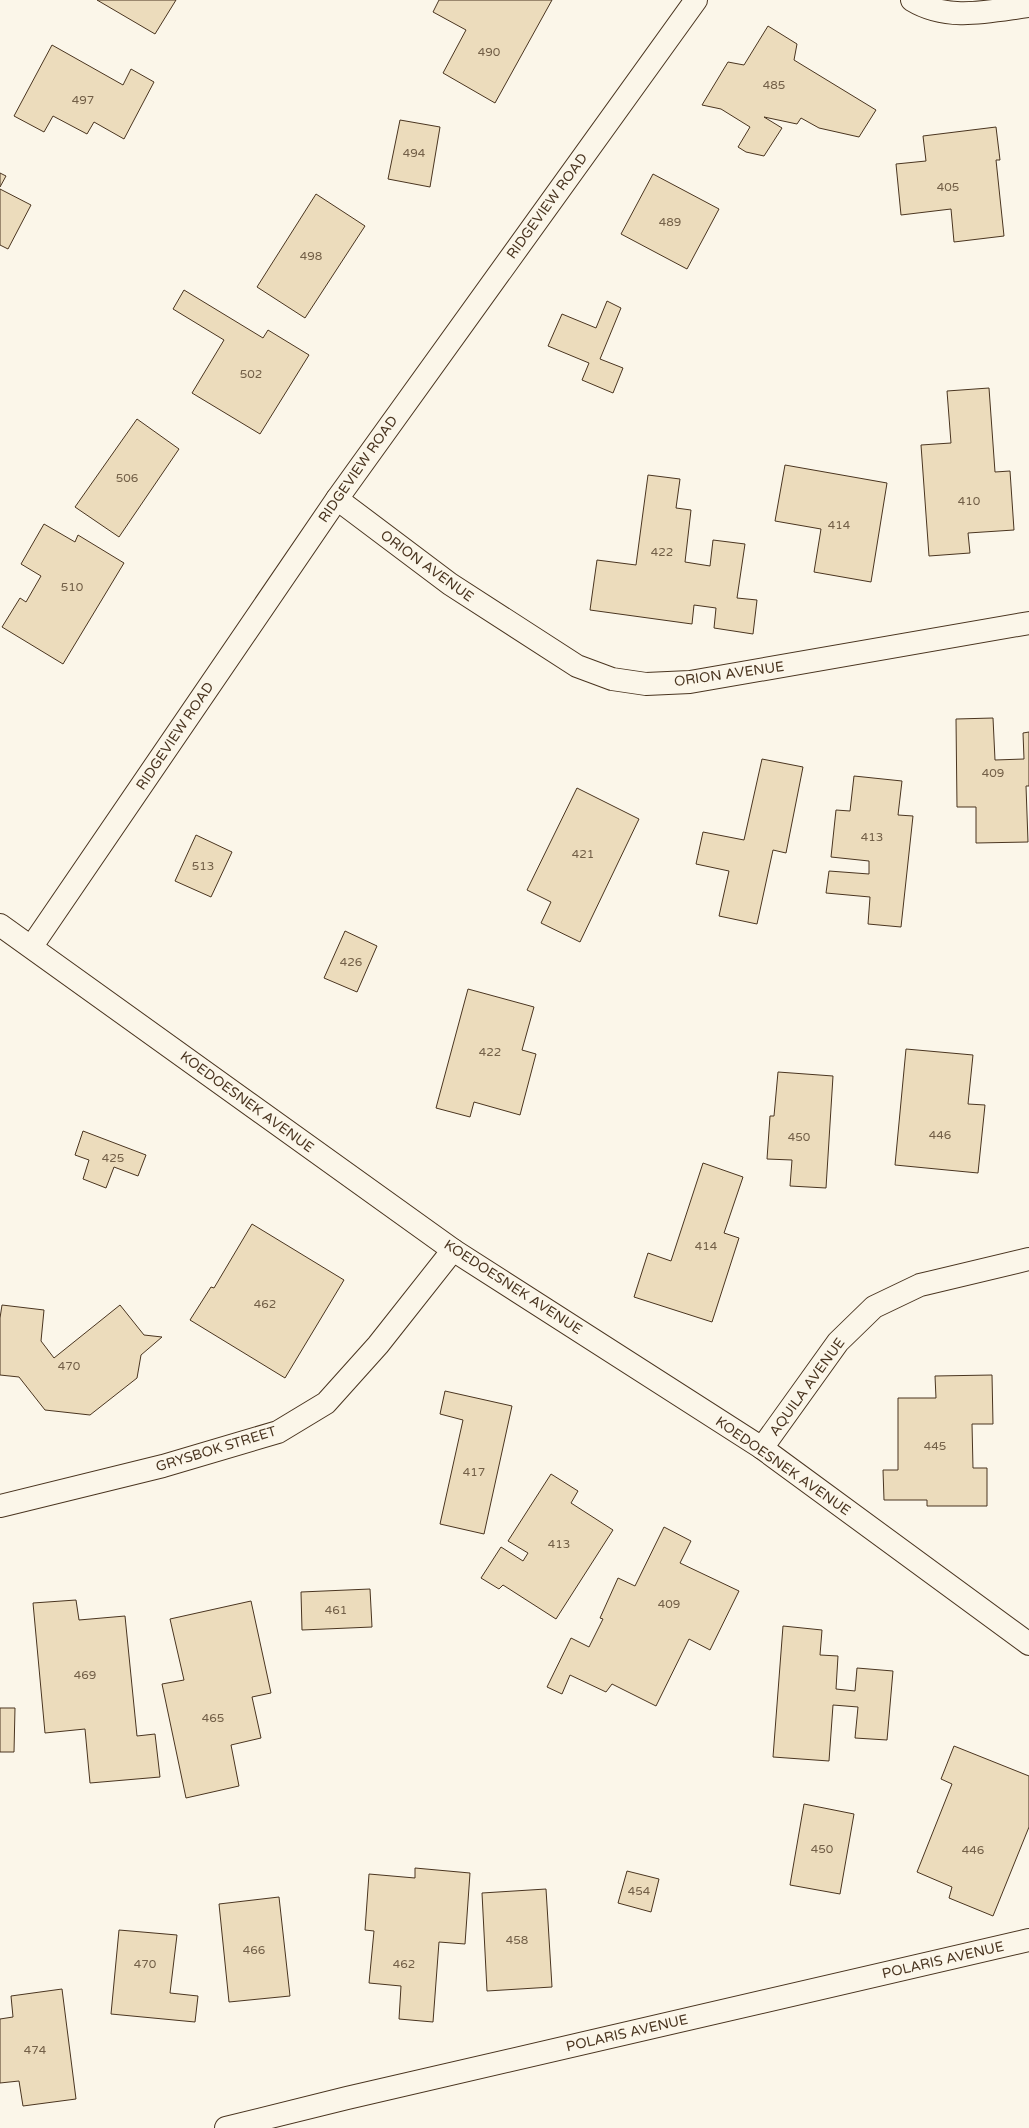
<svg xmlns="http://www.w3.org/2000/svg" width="1029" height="2128" font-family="'Varela Round',sans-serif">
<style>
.building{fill:#ecdcbc;stroke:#4a3520}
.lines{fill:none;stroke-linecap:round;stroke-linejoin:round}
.street-casing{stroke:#4a3520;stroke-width:24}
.street{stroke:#fbf6e9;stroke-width:22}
.labels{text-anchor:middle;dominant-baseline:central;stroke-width:3;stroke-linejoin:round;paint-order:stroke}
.number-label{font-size:12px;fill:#725f47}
.street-label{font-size:14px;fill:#4a3520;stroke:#fbf6e9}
</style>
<rect width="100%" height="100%" fill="#fbf6e9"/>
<g class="building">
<polygon points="97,0 176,0 155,34"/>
<polygon points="439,0 552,0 495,103 443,73 466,30 433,12"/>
<polygon points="768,26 797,44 794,60 876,110 859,137 819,128 801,118 797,124 764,117 782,128 764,156 746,152 738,147 750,127 721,109 702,105 728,62 744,65"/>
<polygon points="52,45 123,85 131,69 154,82 124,139 94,122 87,134 53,116 44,132 14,116"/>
<polygon points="400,120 440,127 430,187 388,179"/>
<polygon points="996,127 1000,160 996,160 1004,236 954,242 951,209 901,215 896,164 926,161 923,136"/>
<polygon points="0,173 6,176 0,187"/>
<polygon points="653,174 719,209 687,269 621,234"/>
<polygon points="0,189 31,205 8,249 0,245"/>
<polygon points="316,194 365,226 305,318 257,287"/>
<polygon points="184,290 263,338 268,330 309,355 260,434 192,393 224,340 173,309"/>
<polygon points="607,301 621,308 600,359 623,368 613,393 582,380 589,363 548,346 562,314 596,328"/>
<polygon points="989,388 995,472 1010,471 1014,530 968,533 970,553 929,556 921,445 951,443 947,391"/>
<polygon points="137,419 179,449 119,537 75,507"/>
<polygon points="785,465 887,483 871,582 814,572 821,529 775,521"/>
<polygon points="648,475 680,479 676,508 691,510 685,562 710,566 713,540 745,544 737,598 757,600 753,634 714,628 716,608 694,605 692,624 590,610 597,560 636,565"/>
<polygon points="44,524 75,542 78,535 124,563 63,664 2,627 20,598 26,602 41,576 21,564"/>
<polygon points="993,718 995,760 1024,759 1023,733 1029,732 1029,786 1026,786 1028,842 976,843 976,807 957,807 956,719"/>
<polygon points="762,759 803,767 786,853 773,850 757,924 719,916 729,871 696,864 703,832 744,840"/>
<polygon points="854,776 902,781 898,815 913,816 901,927 868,924 870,897 826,893 829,871 869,874 869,861 831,857 836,810 850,811"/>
<polygon points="577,788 639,819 580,942 541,923 551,902 527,890"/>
<polygon points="196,835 232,852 211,897 175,881"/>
<polygon points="345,931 377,946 357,992 324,978"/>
<polygon points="468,989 534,1007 522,1050 536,1054 520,1115 474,1102 470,1117 436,1108"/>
<polygon points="906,1049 973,1055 968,1104 985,1105 978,1173 895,1165"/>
<polygon points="778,1072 833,1076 826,1188 790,1186 792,1160 767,1159 770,1116 774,1116"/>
<polygon points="83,1131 146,1155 138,1176 114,1167 106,1188 83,1179 89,1160 75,1155"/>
<polygon points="703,1163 743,1177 724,1233 739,1238 712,1322 634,1297 648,1253 671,1261"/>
<polygon points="252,1224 344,1280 285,1378 190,1320 211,1287 214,1288"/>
<polygon points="2,1305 44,1310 41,1341 54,1358 120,1305 144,1335 162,1337 141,1355 137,1378 90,1415 45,1410 19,1377 0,1375 0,1318"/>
<polygon points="992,1375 993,1424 972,1424 973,1468 987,1468 987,1506 927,1506 927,1500 884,1500 883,1470 898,1470 898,1398 936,1398 935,1376"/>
<polygon points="445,1391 512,1406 484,1534 440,1524 463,1420 440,1414"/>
<polygon points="551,1474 578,1491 571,1503 613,1530 556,1619 503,1585 499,1589 481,1578 501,1547 523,1561 528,1553 508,1541"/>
<polygon points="664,1527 691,1541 680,1563 739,1591 710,1650 689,1639 656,1706 612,1684 606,1692 570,1675 562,1694 547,1687 571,1638 589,1647 603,1619 600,1618 618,1578 635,1586"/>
<polygon points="370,1589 372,1627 302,1630 301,1592"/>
<polygon points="76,1600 79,1620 125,1616 137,1736 155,1734 160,1777 90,1783 85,1729 45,1733 33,1603"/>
<polygon points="251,1601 271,1693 252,1697 261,1738 231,1745 239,1786 186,1798 162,1684 184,1680 170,1619"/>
<polygon points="783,1626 822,1630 820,1655 838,1656 836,1689 855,1691 857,1668 893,1671 887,1740 855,1738 858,1707 833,1705 829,1761 773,1757"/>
<polygon points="0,1708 15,1708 14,1752 0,1752"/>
<polygon points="954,1746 1029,1776 1029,1827 993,1916 949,1898 952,1887 917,1872 952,1784 941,1779"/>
<polygon points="804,1804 854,1814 840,1894 790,1885"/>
<polygon points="415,1868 470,1873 465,1944 439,1942 433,2022 399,2019 401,1986 369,1983 374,1931 365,1930 369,1874 415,1878"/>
<polygon points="627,1871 659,1879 651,1912 618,1903"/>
<polygon points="546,1889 552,1987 487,1991 482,1893"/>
<polygon points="279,1897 290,1996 229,2002 219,1904"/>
<polygon points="119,1930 177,1935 170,1993 198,1996 195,2022 111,2014"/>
<polygon points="62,1989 76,2099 23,2106 19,2081 0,2083 0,2019 13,2017 11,1996"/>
</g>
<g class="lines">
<g class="street-casing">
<g id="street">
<path d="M912,0C948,22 990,11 1029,6"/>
<polyline points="337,499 450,584 577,666 612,679 646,684 690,682 1029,623"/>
<polyline points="0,925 453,1250 762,1448 1029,1644"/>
<polyline points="32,946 337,499 696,0"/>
<polyline points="762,1448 838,1342 874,1307 920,1285 1029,1259"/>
<polyline points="0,1506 163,1466 278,1432 326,1403 378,1345 453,1250"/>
<polyline points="226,2128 347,2098 1029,1940"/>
</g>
</g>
<use href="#street" class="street"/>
</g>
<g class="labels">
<g class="number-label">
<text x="489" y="52">490</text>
<text x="774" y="85">485</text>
<text x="83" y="100">497</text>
<text x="414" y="153">494</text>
<text x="948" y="187">405</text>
<text x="670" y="222">489</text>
<text x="311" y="256">498</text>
<text x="251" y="374">502</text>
<text x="127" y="478">506</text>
<text x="969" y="501">410</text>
<text x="839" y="525">414</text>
<text x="662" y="552">422</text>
<text x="72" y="587">510</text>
<text x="993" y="773">409</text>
<text x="872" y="837">413</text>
<text x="583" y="854">421</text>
<text x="203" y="866">513</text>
<text x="351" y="962">426</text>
<text x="490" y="1052">422</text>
<text x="940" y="1135">446</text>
<text x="799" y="1137">450</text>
<text x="113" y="1158">425</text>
<text x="706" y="1246">414</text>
<text x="265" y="1304">462</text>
<text x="69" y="1366">470</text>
<text x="935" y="1446">445</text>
<text x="474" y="1472">417</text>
<text x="559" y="1544">413</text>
<text x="669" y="1604">409</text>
<text x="336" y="1610">461</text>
<text x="85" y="1675">469</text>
<text x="213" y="1718">465</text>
<text x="822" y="1849">450</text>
<text x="973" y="1850">446</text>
<text x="639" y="1891">454</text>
<text x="517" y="1940">458</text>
<text x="254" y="1950">466</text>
<text x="145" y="1964">470</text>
<text x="404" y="1964">462</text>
<text x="35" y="2050">474</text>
</g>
<g class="street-label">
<text transform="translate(547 206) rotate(-54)">RIDGEVIEW ROAD</text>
<text transform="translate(358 469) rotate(-55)">RIDGEVIEW ROAD</text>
<text transform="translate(427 566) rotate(36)">ORION AVENUE</text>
<text transform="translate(729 674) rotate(-8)">ORION AVENUE</text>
<text transform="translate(175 736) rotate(-56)">RIDGEVIEW ROAD</text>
<text transform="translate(247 1102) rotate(36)">KOEDOESNEK AVENUE</text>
<text transform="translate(513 1287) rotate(33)">KOEDOESNEK AVENUE</text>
<text transform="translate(807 1387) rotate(-54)">AQUILA AVENUE</text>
<text transform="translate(216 1449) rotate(-17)">GRYSBOK STREET</text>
<text transform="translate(783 1466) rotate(35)">KOEDOESNEK AVENUE</text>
<text transform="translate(943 1960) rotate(-13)">POLARIS AVENUE</text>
<text transform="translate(627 2033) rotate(-13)">POLARIS AVENUE</text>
</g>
</g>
</svg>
